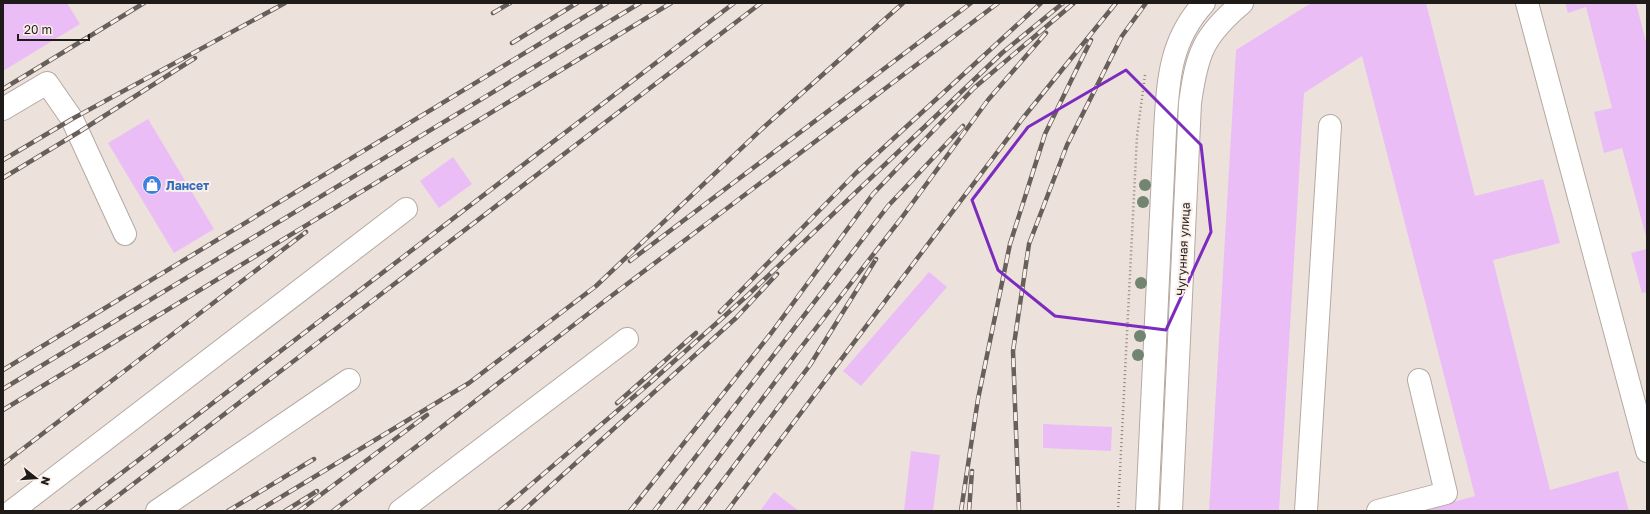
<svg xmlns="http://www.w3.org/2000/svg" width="1650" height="514" font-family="'Golos Text',sans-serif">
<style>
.building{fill:#ebbdf6}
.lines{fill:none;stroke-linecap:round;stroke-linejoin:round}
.minor-casing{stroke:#b4a9a3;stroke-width:24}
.path{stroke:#8a827e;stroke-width:2.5;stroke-dasharray:1 3;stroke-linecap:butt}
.minor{stroke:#fff;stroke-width:22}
.rail-casing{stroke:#665f5c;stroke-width:4.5}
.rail{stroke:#faefe8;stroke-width:3;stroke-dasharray:9;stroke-linecap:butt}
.tree{fill:#718571}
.marked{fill:none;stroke:#7b2cbf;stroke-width:3;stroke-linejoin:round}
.labels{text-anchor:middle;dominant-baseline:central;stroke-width:4;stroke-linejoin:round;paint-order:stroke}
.shop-label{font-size:12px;font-weight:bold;fill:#366cbe;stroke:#faefe8;text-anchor:start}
.street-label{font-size:12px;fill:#1f1b19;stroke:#faefe8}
</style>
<rect width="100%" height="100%" fill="#ede2db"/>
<g class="building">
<polygon points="3,3 67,3 80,24 3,71"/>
<polygon points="1311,3 1426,3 1475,196 1543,179 1560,243 1493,260 1550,490 1618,471 1629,511 1421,511 1475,496 1362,56 1304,93 1279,511 1209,511 1236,50"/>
<polygon points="1565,3 1636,3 1647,46 1647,240 1622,148 1604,153 1594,112 1612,108 1586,7 1568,13"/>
<polygon points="148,119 214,229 174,253 108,143"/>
<polygon points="453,157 472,184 439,208 420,181"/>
<polygon points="1647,249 1647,292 1642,293 1631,253"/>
<polygon points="929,272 947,287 861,386 843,371"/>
<polygon points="1043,424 1112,427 1111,451 1043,448"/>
<polygon points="911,451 940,455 933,511 904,511"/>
<polygon points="774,492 799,511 760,511"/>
</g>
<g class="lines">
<g class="minor-casing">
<g id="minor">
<polyline points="1527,3 1647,451"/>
<polyline points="3,109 47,83 72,119 125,234"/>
<polyline points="12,511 406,209"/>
<polyline points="157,511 349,380"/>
<polyline points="400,511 627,339"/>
<path d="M1147,511L1165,131C1168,82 1169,41 1204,3"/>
<path d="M1171,511L1190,103C1197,53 1203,36 1242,3"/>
<polyline points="1306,511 1330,126"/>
<polyline points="1378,511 1446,493 1419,380"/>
</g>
</g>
<polyline class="path" points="1118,511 1137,136 1145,75"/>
<use href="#minor" class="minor"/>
<g class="rail-casing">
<g id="rail">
<polyline points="493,13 510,3"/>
<polyline points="512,43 577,3"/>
<polyline points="3,89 144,3"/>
<polyline points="3,160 72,119 285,3"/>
<polyline points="3,178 79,132 195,58"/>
<polyline points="630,261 971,3"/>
<polyline points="720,312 856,173 1041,3"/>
<polyline points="3,370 607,3"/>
<polyline points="3,389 640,3"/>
<polyline points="617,403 696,333"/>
<polyline points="3,410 671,3"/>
<polyline points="3,464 306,232"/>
<polyline points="72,511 734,3"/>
<polyline points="98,511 761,3"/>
<polyline points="228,511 314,459"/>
<polyline points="258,511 469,383 596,286 764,127 903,3"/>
<polyline points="285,511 317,491"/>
<polyline points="299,511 427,415"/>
<polyline points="333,511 606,300 998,3"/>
<polyline points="500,511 651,382 749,294 1002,53 1063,3"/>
<polyline points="523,511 736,318 777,274"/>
<polyline points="630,511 772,332 873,194 974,88 1074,3"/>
<polyline points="654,511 888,206 963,126"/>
<polyline points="678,511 799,350 900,220 988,100 1046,33"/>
<polyline points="700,511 810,365 876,259"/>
<polyline points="727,511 1023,118 1116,3"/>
<polyline points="961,511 978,399 1010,244 1045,134 1091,40"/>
<polyline points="969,511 972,471"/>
<polyline points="1019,511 1013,351 1029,244 1067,145 1122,36 1146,3"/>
</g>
</g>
<use href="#rail" class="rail"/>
</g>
<g class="tree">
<circle cx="1145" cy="185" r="6"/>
<circle cx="1143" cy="202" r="6"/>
<circle cx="1141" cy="283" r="6"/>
<circle cx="1140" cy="336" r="6"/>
<circle cx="1138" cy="355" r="6"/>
</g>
<path class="marked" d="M1126,70L1201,145L1211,232L1166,330L1055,316L998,270L972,200L1028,127Z"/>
<defs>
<g id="shop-disc" transform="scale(1)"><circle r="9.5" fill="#3f7fe0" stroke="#faefe8"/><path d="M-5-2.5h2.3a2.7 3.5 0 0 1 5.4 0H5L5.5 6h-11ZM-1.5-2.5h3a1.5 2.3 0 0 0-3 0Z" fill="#fff"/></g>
</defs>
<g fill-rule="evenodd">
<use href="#shop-disc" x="152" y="185"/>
</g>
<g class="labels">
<g class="shop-label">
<text x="166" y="185">Лансет</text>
</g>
<g class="street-label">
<text transform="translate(1183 249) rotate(-87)">Чугунная улица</text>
</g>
</g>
<rect width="1650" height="514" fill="none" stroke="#1f1b19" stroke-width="8"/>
<g transform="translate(36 478) rotate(107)" stroke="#faefe8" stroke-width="3" paint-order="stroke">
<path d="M0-3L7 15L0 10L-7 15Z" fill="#1f1b19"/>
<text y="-6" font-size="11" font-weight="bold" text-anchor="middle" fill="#1f1b19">N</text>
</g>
<path d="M18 34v6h71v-6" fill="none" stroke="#1f1b19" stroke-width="2"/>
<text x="24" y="34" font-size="12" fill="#1f1b19" stroke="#faefe8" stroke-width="3" paint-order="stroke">20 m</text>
</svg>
